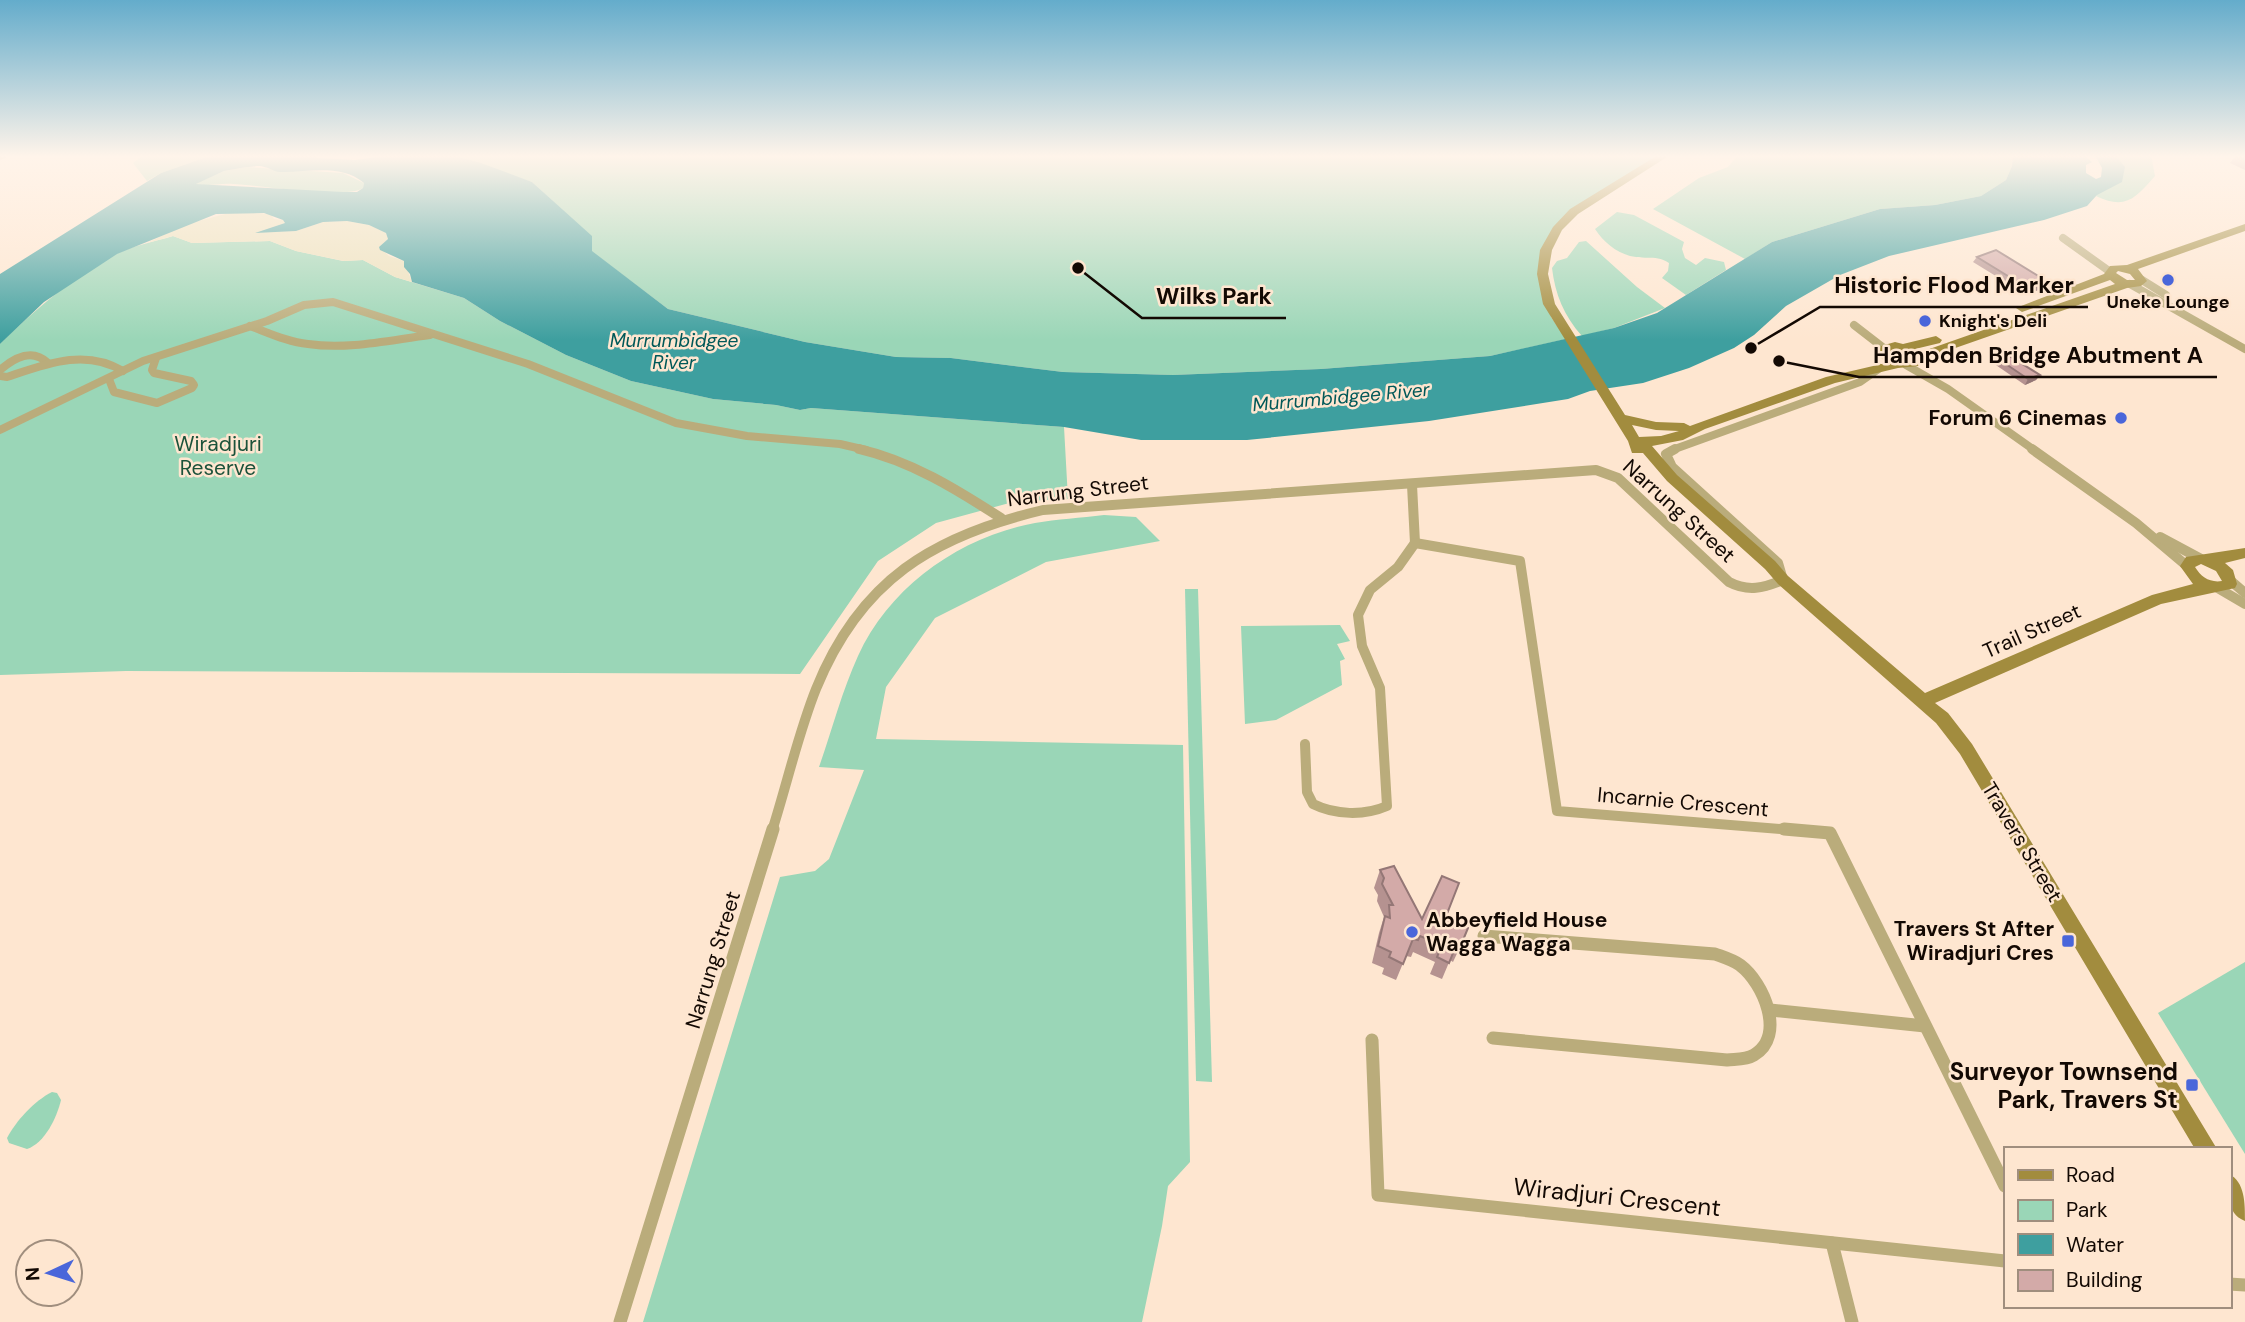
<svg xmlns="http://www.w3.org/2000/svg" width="2245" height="1322" font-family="'DM Sans',sans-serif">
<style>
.green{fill:#9ad6b7}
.sand{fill:#ebe1bc}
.water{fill:#3e9f9f;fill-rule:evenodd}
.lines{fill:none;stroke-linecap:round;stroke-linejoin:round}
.street-far2{stroke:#baac7b;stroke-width:8}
.street-far1{stroke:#baac7b;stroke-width:10}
.street{stroke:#baac7b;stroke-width:13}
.secondary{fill:#a28c3e;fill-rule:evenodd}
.wall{fill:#b59290}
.shaded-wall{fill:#947776}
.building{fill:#d3aaa8;stroke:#947776;stroke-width:2}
.poi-dot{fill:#4a66da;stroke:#fee6d0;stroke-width:2.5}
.labels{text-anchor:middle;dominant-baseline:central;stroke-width:5;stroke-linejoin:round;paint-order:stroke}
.far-poi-label{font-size:18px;font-weight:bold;fill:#130903;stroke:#fee6d0}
.far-water-label{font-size:19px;font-style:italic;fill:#005858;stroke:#fee6d0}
.poi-label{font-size:21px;font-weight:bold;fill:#130903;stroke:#fee6d0;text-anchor:end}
.park-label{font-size:21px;fill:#1b523a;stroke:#fee6d0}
.street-label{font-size:21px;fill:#130903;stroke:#fee6d0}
.near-poi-label{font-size:24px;font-weight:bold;fill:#130903;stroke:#fee6d0;text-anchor:end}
.near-street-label{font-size:24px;fill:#130903;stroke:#fee6d0}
.leader{fill:none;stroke:#130903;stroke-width:2.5}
.callout-dot{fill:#130903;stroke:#fee6d0;stroke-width:2.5}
.callout-label{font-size:23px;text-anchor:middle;font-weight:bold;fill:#130903;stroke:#fee6d0;stroke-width:5;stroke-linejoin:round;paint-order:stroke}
</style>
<rect width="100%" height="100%" fill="#fee6d0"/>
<g class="green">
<polygon points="143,155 212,155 161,173 147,181 133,163"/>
<polygon points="452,155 1665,155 1565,219 1544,254 1551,317 1566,339 1490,356 1321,369 1173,375 1063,372 951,358 896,357 805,342 668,309 591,251 591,236 532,182"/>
<polygon points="1738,155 2013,155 2012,166 2006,180 1981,196 1935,205 1880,209 1772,242 1745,259 1653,209 1699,178 1728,167"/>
<path d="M2115,155H2151L2155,176C2135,199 2125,210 2096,196L2120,163Z"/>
<path d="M247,167L343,173L364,183L363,188C344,200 260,185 233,184C219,183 208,187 195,184L224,171Z"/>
<path d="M1617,212L1634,215L1684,242L1682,249L1685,258L1696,265L1705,258L1724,262L1726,270L1686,295L1662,278L1668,271L1669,263C1657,255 1649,259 1636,257C1619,255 1604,243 1595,229Z"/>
<path d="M173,236L192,243L270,241L296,251L343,261L363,260L395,277L464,298L500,321L566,355L631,381L713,399L776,405L800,410L811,408L1064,427L1068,499L1013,502L936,523L878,561L800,674L126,671L0,675V344C35,310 72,277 116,254C134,245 154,242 173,236Z"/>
<path d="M1586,241L1637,287L1665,308L1614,328L1582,336C1564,316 1555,294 1552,268L1557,261L1567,258L1579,242Z"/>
<path d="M1104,515L1136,517L1160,541L1046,562L935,618L886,687L876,739L1183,745L1190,1162L1168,1186L1162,1226L1142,1322H643L780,877L815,871L829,859L864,770L819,767C832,730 842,691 858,656C890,586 960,537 1035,523C1057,519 1081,518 1104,515Z"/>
<polygon points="1185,589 1198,589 1212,1082 1196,1081"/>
<polygon points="1340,625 1350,641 1337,644 1345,659 1340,661 1342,685 1276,720 1245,724 1241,626"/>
<polygon points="2245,962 2245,1154 2158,1013"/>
<path d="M52,1092L57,1093L61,1100C57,1117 45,1143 27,1149L9,1143L7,1138C16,1121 34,1101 52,1092Z"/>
</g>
<polygon class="sand" points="233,212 271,214 274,219 283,220 285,223 260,232 296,231 323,222 347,221 369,225 386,233 388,239 379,247 389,256 404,261 412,282 395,277 363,260 344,261 296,251 270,241 192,243 173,236 147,243 187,224"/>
<path class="water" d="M212,155H313L318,158L355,160L391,155H452L481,163L532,182L592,236V251L668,309L805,342L896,357L951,358L1063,372L1173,375L1321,369L1490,356L1614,328L1657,313L1772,242L1880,209L1935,205L1981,196L2006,180L2012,166L2013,155H2090L2086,157L2092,162L2086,165V173L2096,179L2101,177L2102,168L2095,155H2115L2125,167L2122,182L2097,195L2087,206L2044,220L1889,256L1840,275L1786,306L1754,335L1734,348L1689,368L1643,383L1590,391L1568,399L1429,421L1247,440H1141L1064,427L811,408L800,410L776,405L713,399L631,381L566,355L500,321L464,298L412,282L410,274L404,267V261L380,250L379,247L388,239L386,233L369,225L347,221L323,222L296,231L255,233L285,223L283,220L264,213L216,214L117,254L44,302L0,344V274L161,173ZM247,167C252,167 260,165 264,167C270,168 273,171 279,172C307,173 340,163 364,183L363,188L357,192H343L196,184L224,171Z"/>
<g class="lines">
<g class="street-far2">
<polyline points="2063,238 2109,271"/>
<polyline points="2142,280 2166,295"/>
<polyline points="2130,284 2245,349"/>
<polyline points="1854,325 1885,349"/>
<path d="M250,326C269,333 288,342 308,344C348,350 390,340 430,335"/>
<polyline points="1906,365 1948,389 2034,450"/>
<path d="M0,370C15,357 32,348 48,363"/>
<path d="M0,376L7,377C46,364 85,348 123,371"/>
<polyline points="109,379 114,392 157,403 192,388 194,385 191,381 154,373 152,370 156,358"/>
<polyline points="0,430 143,361 267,321 304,305 333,302 528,364 676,423 747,436 840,444 866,450"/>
<polyline points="1672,450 1860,382 1880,368"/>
</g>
<g class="street-far1">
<path d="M859,449C911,461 956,489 1001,518"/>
<polyline points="2032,449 2136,523 2187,566"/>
<polyline points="1412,485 1415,543"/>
<polyline points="2160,537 2201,559"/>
<polyline points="1415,543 1520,561 1557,811 1806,831"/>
<polyline points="2231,581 2245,593"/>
<polyline points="2216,587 2245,604"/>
<path d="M1305,744L1307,792L1313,804C1335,815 1364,816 1387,806L1380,688L1362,646L1358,615L1370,590L1398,567L1415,543"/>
<path d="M772,831C787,784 798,734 816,689C860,580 933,536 1043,510L1596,470L1618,478L1729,582C1748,592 1764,588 1783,580L1778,563L1672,467L1666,454L1675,449"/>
</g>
<g class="street">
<polyline points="1784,829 1830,833 2005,1186"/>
<path d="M1484,936L1715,954C1723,957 1733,960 1740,965C1764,983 1786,1036 1754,1055C1746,1060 1736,1059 1727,1060L1493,1038"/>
<polyline points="1770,1010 1925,1026"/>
<polyline points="1372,1040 1378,1195 2005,1261"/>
<polyline points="1832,1243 1852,1322"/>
<polyline points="2229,1284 2245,1285"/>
<polyline points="620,1322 773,829"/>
</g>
<g class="secondary">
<polygon points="0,155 12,155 0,160"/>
<path d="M1658,155H1670L1578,214L1562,230L1552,250L1548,274L1555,304L1625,415L1656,422L1684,423L1690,426L1826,377L1886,363L1878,354L1881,346L1895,342L1903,344L1936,336L1942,340L1940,343L1915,349L1918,353L2115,284L2110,280L2022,312L2016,308L2104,274L2110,266L2127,265L2245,224V231L2138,269L2147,281L2141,286L2127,288L1921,360L1918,366L1898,368L1835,383L1705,429L1683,440L1652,446L1677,475L1775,561L1788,576L1925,693L2152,595L2193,584L2180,566L2186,557L2245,548V558L2225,563L2233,570L2237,584L2235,588L2161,604L1935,703L1948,713L1972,744L2217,1149H2195L1960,754L1936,723L1778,584L1765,569L1667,481L1643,453H1632L1628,441L1543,304L1537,274L1540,250L1553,227L1570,209ZM2118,271L2130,274L2135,280H2127L2116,273ZM1895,350L1905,353L1909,360H1901L1890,353ZM1632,425L1656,430L1679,431L1661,436L1639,437ZM2201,564L2216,571L2222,581C2210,583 2201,577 2195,567Z"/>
<path d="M2229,1174C2245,1182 2245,1203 2245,1221C2225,1213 2229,1191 2229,1174Z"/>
</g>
</g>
<g class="wall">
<polygon points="2236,155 2245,155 2245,170 2230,163"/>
<polygon points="1977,257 2045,288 2025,294 1973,262"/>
<polygon points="1994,356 2040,375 2036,380 2025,385 1990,361"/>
<polygon points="1380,870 1422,919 1445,919 1461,945 1453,962 1450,960 1442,979 1430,974 1435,962 1413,952 1411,957 1406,956 1396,980 1382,974 1384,968 1372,963 1379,933 1384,917 1377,901 1378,895 1374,888"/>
</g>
<g class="shaded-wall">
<polygon points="2048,282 2045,288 2025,294 2029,289"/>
<polygon points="2040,375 2036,380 2025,385 2028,379"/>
</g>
<g class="building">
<polygon points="1996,250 2048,282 2029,289 1977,257"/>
<polygon points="2003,352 2040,375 2028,379 1994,356"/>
<polygon points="1394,866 1422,919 1442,876 1459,883 1445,919 1468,928 1461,945 1457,943 1449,963 1437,957 1442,945 1420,936 1418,940 1413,939 1403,964 1389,957 1391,952 1378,946 1385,916 1390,918 1389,905 1393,905 1382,884 1384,878 1380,870"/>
</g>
<linearGradient id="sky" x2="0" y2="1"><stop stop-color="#64accb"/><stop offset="0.46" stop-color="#fff4ea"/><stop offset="1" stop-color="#fff4ea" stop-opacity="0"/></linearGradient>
<rect width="2245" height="340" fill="url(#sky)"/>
<g class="poi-dot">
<circle cx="2168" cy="280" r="7"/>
<circle cx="1925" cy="321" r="7"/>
<circle cx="2121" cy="418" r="7"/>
<circle cx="1412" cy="932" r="7"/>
<rect x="2061" y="934" width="14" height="14" rx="3.5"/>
<rect x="2185" y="1078" width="14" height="14" rx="3.5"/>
</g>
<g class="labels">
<g class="far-poi-label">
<text x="2168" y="302">Uneke Lounge</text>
<text x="1939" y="321" text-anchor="start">Knight's Deli</text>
</g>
<g class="far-water-label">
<text x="674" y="340">Murrumbidgee<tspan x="674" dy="22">River</tspan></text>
<text transform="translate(1341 397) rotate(-5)">Murrumbidgee River</text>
</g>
<g class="poi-label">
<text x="2107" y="418">Forum 6 Cinemas</text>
<text x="1426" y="920" text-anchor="start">Abbeyfield House<tspan x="1426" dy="24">Wagga Wagga</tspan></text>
<text x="2054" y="929">Travers St After<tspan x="2054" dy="24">Wiradjuri Cres</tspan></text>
</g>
<g class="park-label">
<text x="218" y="444">Wiradjuri<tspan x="218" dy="24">Reserve</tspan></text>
</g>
<g class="street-label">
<text transform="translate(1078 491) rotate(-7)">Narrung Street</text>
<text transform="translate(1679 511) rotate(42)">Narrung Street</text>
<text transform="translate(2032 631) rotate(-24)">Trail Street</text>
<text transform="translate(1683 802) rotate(5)">Incarnie Crescent</text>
<text transform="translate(2022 842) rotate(59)">Travers Street</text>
<text transform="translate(713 960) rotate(-73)">Narrung Street</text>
</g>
<g class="near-poi-label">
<text x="2178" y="1071">Surveyor Townsend<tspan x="2178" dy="28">Park, Travers St</tspan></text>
</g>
<g class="near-street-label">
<text transform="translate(1617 1197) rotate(6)">Wiradjuri Crescent</text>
</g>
</g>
<path class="leader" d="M1751 348L1820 307H2088M1078 268L1142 318H1286M1779 361L1859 377H2217"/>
<g class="callout-dot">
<circle cx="1751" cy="348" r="7"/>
<circle cx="1078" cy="268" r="7"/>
<circle cx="1779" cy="361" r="7"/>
</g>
<g class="callout-label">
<text x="1954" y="293">Historic Flood Marker</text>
<text x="1214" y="304">Wilks Park</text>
<text x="2038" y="363">Hampden Bridge Abutment A</text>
</g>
<rect x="2004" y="1147" width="228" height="161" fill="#fee6d0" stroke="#a08e7e" stroke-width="2"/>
<rect x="2018" y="1170" width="35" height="10" fill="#a28c3e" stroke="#a08e7e" stroke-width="2"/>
<text x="2066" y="1182" font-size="21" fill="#130903">Road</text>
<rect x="2018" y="1200" width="35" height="21" fill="#9ad6b7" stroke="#a08e7e" stroke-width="2"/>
<text x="2066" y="1217" font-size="21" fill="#130903">Park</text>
<rect x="2018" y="1234" width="35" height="21" fill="#3e9f9f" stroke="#a08e7e" stroke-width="2"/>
<text x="2066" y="1252" font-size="21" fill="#130903">Water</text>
<rect x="2018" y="1270" width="35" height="21" fill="#d3aaa8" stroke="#a08e7e" stroke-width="2"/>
<text x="2066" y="1287" font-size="21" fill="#130903">Building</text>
<g transform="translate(49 1273) rotate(266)"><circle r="33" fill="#fee6d0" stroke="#a08e7e" stroke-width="2"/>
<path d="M0-5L12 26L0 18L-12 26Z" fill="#4a66da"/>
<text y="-10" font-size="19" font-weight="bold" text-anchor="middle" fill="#130903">N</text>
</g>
</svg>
